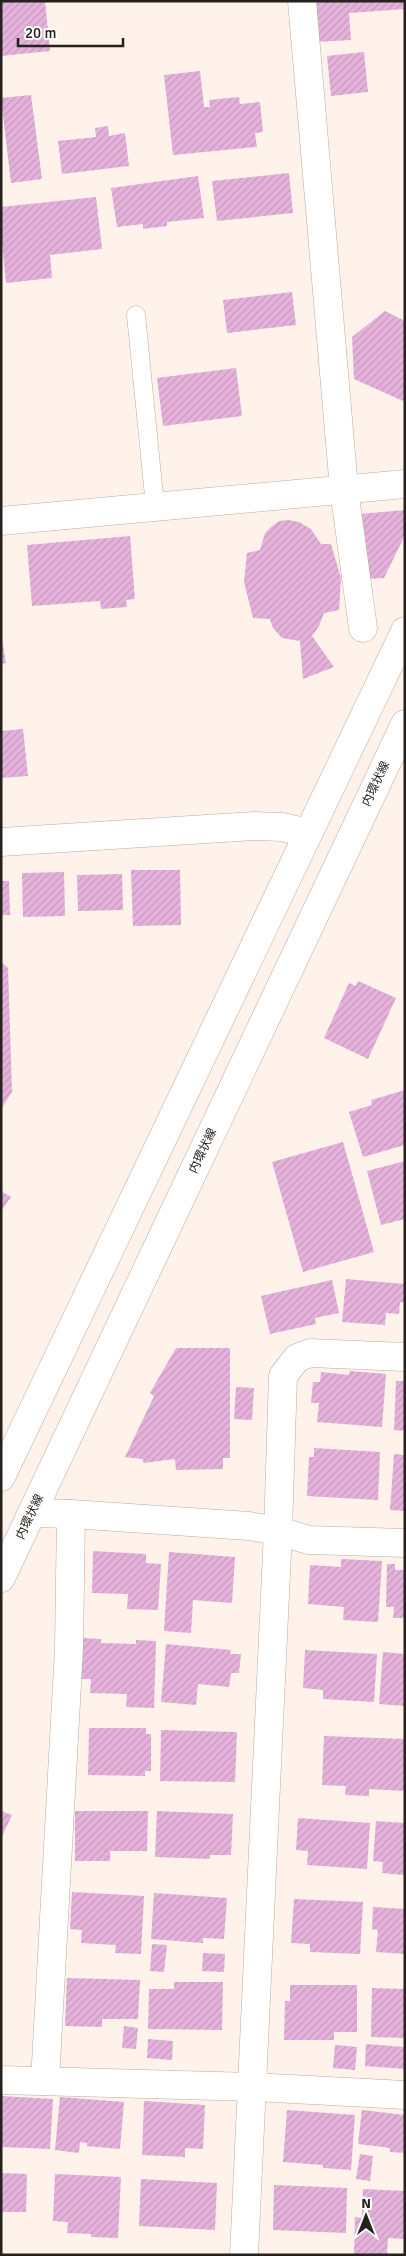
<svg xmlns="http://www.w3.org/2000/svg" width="406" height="2256" font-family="Signika,'Noto Sans JP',sans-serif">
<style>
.building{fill:url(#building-hatch)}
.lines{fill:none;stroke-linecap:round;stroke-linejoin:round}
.service-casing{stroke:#b9aba1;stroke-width:19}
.minor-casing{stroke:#b9aba1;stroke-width:29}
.tertiary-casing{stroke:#b9aba1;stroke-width:29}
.service{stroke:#fff;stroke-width:18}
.minor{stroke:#fff;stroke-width:28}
.tertiary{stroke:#fff;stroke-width:28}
.labels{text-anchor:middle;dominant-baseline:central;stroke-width:4;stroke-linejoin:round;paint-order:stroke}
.street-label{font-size:12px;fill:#27211d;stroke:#fff}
</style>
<defs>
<pattern id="building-hatch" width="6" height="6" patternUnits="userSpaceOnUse" patternTransform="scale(1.25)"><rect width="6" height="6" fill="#e6b2dc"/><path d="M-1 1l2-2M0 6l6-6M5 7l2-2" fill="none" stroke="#c599bc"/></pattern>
</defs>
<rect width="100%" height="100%" fill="#fff2ea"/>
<g class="building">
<polygon points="1,1 45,1 50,51 1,56"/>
<polygon points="314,1 405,1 405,9 349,13 351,40 316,42"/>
<polygon points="364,52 368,92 331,96 327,56"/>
<polygon points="200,71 204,107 210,107 209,100 239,97 240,104 260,102 263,132 255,133 257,147 173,155 164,75"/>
<polygon points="31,95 42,179 11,183 1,98"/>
<polygon points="108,126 109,136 125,133 129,166 62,174 58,141 96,137 95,128"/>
<polygon points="289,173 293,213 217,221 212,181"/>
<polygon points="198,176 204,218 167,222 167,226 143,229 143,224 117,227 111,188"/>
<polygon points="96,197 102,249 50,255 52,278 6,283 1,233 1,207"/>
<polygon points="292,292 296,325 227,333 223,300"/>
<polygon points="385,311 405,321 405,398 403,401 354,379 352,337"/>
<polygon points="236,368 242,416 163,426 157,378"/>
<polygon points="405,510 405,535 384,578 366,579 360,514"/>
<polygon points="288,520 299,522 311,529 321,544 331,544 341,578 339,610 324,613 319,626 312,636 334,667 303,679 300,641 282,638 273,628 270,619 253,618 244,582 247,553 260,550 265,533 271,527 279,521"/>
<polygon points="130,536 135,599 126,600 127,607 101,609 100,601 32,606 27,545"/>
<polygon points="1,633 6,663 1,664"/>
<polygon points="23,729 28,776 1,778 1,731"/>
<polygon points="131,870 180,870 181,925 133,926"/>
<polygon points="64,872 65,916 23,917 22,873"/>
<polygon points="122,874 123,910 78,911 77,875"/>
<polygon points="1,881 9,881 10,915 1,915"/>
<polygon points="1,962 8,968 12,1092 1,1109"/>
<polygon points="358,981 396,998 368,1059 324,1038 349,983 356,986"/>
<polygon points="405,1090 405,1145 363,1157 349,1112 372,1105 371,1100"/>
<polygon points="343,1142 374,1252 303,1272 272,1162"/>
<polygon points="405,1161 405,1219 381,1225 367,1171"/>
<polygon points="1,1191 11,1197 1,1211"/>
<polygon points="346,1279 405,1284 405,1303 400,1302 399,1314 386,1313 385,1325 342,1322"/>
<polygon points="332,1280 339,1313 315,1318 316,1324 270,1334 261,1296"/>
<polygon points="176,1348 230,1348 230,1458 223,1458 223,1469 176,1470 175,1459 144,1463 142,1459 125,1457 154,1396 150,1393"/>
<polygon points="350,1371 386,1374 382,1427 317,1422 319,1403 311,1403 313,1382 320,1382 321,1372 349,1375"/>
<polygon points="396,1381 405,1381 405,1431 394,1430"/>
<polygon points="236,1387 254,1388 252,1420 234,1419"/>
<polygon points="314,1448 380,1452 378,1500 307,1496 309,1457 314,1457"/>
<polygon points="394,1454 405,1455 405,1511 390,1510"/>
<polygon points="93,1551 146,1554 146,1563 161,1564 158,1610 127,1609 128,1594 92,1593"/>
<polygon points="169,1552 235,1557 232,1603 193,1600 191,1633 164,1631"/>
<polygon points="341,1559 382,1561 378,1622 343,1620 344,1607 308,1604 310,1565 341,1567"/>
<polygon points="387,1564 395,1564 395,1570 405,1570 405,1618 393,1618 394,1607 386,1607"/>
<polygon points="82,1638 101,1639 101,1643 136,1644 136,1640 156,1641 154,1708 126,1707 127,1694 90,1693 91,1679 81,1679"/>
<polygon points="166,1644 231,1650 230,1654 241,1654 239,1673 231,1673 229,1687 198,1684 196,1705 161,1702"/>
<polygon points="305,1650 377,1654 374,1702 323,1699 323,1690 303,1688"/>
<polygon points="383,1652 405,1654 405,1706 379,1704"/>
<polygon points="89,1728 146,1728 146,1734 151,1734 151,1771 145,1771 145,1776 88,1775"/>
<polygon points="161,1730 237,1732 235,1782 160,1781"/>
<polygon points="324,1736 405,1739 405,1791 369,1789 369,1796 345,1795 346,1786 322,1785"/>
<polygon points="1,1811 12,1815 1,1839"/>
<polygon points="75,1811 148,1811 147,1851 110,1851 110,1861 75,1861"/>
<polygon points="157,1811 233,1814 231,1855 210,1855 210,1859 155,1857"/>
<polygon points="298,1818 370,1823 367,1869 307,1865 308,1851 296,1850"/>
<polygon points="376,1821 405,1823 404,1875 382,1873 383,1862 373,1861"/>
<polygon points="72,1892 144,1896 141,1954 115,1953 116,1945 81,1943 82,1930 70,1929"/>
<polygon points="154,1893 227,1898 224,1939 203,1938 203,1943 151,1939"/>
<polygon points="294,1899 363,1902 360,1954 310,1952 310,1944 291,1943"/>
<polygon points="373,1907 405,1909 405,1954 376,1952 378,1930 372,1929"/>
<polygon points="152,1944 167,1945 164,1972 150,1971"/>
<polygon points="203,1953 225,1954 224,1972 202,1971"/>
<polygon points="67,1978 140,1980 138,2019 102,2019 102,2027 65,2026"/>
<polygon points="174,1982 223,1982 222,2030 148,2029 149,1989 174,1989"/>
<polygon points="290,1985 357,1985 357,2032 334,2032 334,2040 284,2040 285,2001 290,2001"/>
<polygon points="372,1988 405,1989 405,2038 371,2037"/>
<polygon points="124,2026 138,2028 136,2049 122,2048"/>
<polygon points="148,2039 173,2041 172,2060 147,2058"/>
<polygon points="366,2044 405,2047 405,2069 365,2066"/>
<polygon points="335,2045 357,2047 355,2070 333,2068"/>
<polygon points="1,2096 53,2099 50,2149 1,2147"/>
<polygon points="60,2097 124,2102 120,2149 87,2146 87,2143 80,2142 79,2153 55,2150"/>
<polygon points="144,2101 205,2105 203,2149 185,2148 185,2157 142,2155"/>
<polygon points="287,2110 355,2115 351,2170 323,2168 323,2165 283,2162"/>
<polygon points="362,2110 405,2115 405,2153 390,2152 390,2148 358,2144"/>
<polygon points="360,2154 373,2156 370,2181 356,2179"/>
<polygon points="1,2173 27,2174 26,2212 1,2212"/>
<polygon points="55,2174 121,2177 118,2238 91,2237 91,2234 67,2233 68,2222 53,2221"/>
<polygon points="141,2179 217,2183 215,2230 139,2226"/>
<polygon points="274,2185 347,2188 346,2233 273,2230"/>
<polygon points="363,2189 405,2191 405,2239 388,2238 387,2255 354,2254 355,2217 362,2218"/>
</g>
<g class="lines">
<g class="service-casing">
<polyline id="service" points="136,315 155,506"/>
</g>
<g class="minor-casing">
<g id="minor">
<polyline points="302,1 344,489 363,628"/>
<polyline points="1,521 405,484"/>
<polyline points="1,842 254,826 282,827 308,833"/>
<polyline points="405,1357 310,1353 297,1358 283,1376 278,1531 309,1540 405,1543"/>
<polyline points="1,2080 253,2087 405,2095"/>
<polyline points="45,2081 69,1648 71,1514"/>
</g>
</g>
<g class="tertiary-casing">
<g id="tertiary">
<polyline points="1,1477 405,631"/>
<polyline points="32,1513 71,1514 249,1526 278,1531 244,2255"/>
<polyline points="1,1578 405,724"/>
</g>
</g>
<use href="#service" class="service"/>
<use href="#minor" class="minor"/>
<use href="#tertiary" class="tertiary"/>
</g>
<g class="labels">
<g class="street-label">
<text transform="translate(376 784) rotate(-65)">内環状線</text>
<text transform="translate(203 1151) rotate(-65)">内環状線</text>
<text transform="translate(30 1517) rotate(-65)">内環状線</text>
</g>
</g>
<rect width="406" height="2256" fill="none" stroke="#27211d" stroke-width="5"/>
<g transform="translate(366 2216)" stroke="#ffffff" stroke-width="4" paint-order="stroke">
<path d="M0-4L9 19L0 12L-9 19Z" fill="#27211d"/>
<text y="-8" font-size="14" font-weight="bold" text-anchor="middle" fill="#27211d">N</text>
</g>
<path d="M18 38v8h105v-8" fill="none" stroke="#27211d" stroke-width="2.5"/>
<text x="25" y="38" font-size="15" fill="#27211d" stroke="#ffffff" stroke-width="4" paint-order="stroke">20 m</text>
</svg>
